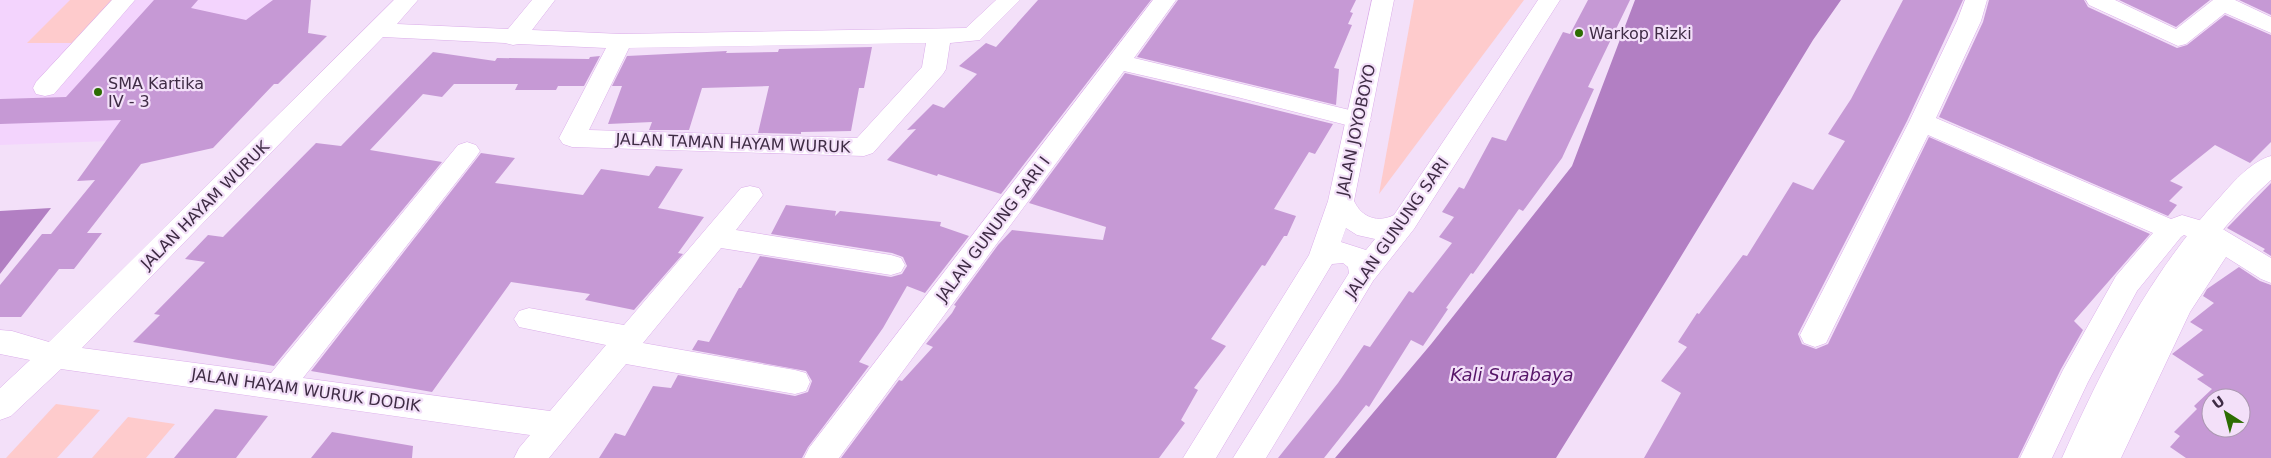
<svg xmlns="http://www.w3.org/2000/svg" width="2271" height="458" font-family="'DejaVu Sans',sans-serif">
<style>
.built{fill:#f3d4fd}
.green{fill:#fecbcc}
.water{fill:#b27fc3}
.building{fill:#c699d5;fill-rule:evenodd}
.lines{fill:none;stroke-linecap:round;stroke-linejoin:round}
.minor-casing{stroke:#dbadea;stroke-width:1}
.major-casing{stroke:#dbadea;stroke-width:1}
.minor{fill:#fff;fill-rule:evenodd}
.major{fill:#fff;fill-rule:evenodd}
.poi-dot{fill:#2c6d02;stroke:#f3e0f9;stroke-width:2}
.labels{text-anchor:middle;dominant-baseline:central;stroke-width:4.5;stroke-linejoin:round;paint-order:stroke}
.poi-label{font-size:16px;fill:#3f2c45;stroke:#f3e0f9;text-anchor:start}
.street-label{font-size:16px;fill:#3f2c45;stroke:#f3e0f9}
.water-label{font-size:18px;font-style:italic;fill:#561568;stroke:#f3e0f9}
</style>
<rect width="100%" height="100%" fill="#f3e0f9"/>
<polygon class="built" points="0,0 312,0 255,44 138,140 0,145"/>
<g class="green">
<polygon points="70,0 121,0 81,43 27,43"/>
<polygon points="1414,0 1524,0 1379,194"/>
<polygon points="56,404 100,410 57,458 6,458"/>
<polygon points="128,417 175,424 146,458 92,458"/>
</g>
<g class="water">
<polygon points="1635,0 1841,0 1813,40 1666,281 1556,458 1335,458 1432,343 1572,166"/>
<polygon points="51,208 0,274 0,211"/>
</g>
<g class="building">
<polygon points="154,0 198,0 191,8 246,20 273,0 311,0 308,33 327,36 278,84 274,84 213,148 141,164 87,233 102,233 74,269 59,269 21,317 0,317 0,285 42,234 51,234 95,180 77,181 121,120 0,124 0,99 66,97"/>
<polygon points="1038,0 1151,0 1001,194 938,174 937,176 887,160 916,129 907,130 933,104 944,108 977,74 959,66 986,43 996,47"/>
<polygon points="1178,0 1356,0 1350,12 1353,13 1348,24 1352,25 1334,68 1339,69 1336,105 1137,57"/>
<polygon points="1588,0 1630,0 1588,87 1594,89 1562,158 1523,211 1519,209 1473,274 1471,273 1446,308 1448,309 1423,346 1411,340 1369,407 1366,405 1324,458 1278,458 1338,383 1364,345 1370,347 1409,291 1413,293 1452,243 1439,237 1454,217 1442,212 1459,187 1464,189 1492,137 1506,141 1563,32 1570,34"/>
<polygon points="1903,0 1963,0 1907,121 1798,334 1802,344 1816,349 1828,344 1929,137 2150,234 2074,321 2083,330 2061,369 2018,458 1644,458 1681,393 1661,381 1687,347 1678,342 1697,313 1699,314 1743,255 1747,256 1793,182 1813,190 1845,141 1828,134 1851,99"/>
<polygon points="1989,0 2084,0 2088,7 2177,48 2187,45 2225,15 2271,35 2271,142 2250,163 2215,145 2170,181 2183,187 2169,201 2177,205 2168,216 1939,117 1983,22"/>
<polygon points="2119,0 2210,0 2176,27"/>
<polygon points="2239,0 2271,0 2271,15"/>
<polygon points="872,47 864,88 859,88 851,131 801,132 801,134 758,133 769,86 702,88 689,130 649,130 652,122 608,124 622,86 612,86 627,56 727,51 726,53 778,52 779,49"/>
<polygon points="433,52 495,61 497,58 589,59 590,57 600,56 584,86 558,86 556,90 515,90 518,84 454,84 442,97 423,94 370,150 442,162 274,366 133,342 160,315 154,314 205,262 185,259 208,235 223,237 316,143 341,146"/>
<polygon points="1125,73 1333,124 1315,154 1309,152 1274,209 1296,216 1287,236 1284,236 1265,266 1262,265 1211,339 1226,346 1194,388 1198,390 1181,420 1185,423 1159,458 841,458 899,380 902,381 933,347 926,344 952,313 956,306 954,305 998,245 1012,230 1103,240 1106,227 1029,203"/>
<polygon points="481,153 515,158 495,183 583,195 601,169 649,176 656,166 683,169 658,208 704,217 678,253 683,254 634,310 585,300 590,294 511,282 432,392 311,371"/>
<polygon points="2271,183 2271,256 2263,251 2265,249 2227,228"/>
<polygon points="786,205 836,211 835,216 840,211 941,222 940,226 969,236 925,293 907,286 883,328 859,362 869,366 808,447 802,458 599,458 615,433 625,436 653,386 671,388 678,375 795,396 808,392 812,381 806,371 692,350 698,340 709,342 739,288 741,288 760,256 891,277 902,274 907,266 903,257 892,253 771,234"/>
<path d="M2239,267L2260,281L2271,285V458H2186L2170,447L2180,436L2174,432L2197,409L2194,406L2212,389L2197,379L2204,375L2172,354L2203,330L2190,322L2214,303L2203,296L2207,289ZM2211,398H2241V428H2211Z"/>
<polygon points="215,409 268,416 236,458 174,458"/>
<polygon points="332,432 413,446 412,458 311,458"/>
</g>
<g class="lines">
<g class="minor-casing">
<g id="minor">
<polygon points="112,0 135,0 54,94 45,96 36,94 33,88 36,82"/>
<path d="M394,0H418L397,24L508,29L532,0H555L532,30L621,34L966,28L996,0H1020L980,40L950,43L946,69L943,74L873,153L864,156L572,147L563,144L559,138L606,48L519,44L513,45L505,43L383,37L82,348L271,373L458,145L467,142L476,145L480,151L476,157L303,378L550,411L606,345L519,327L514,319L519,311L529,308L624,325L741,188L750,186L759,188L763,195L736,230L891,255L901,258L905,265L901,272L891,275L721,248L643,343L795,370L806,373L810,382L806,391L795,394L626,364L549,458H514L519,448L530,435L61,369L11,416L0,420V388L30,360L0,354V330L12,331L49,342ZM926,43L922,67L857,138L589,130L629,48Z"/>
<polygon points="1153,0 1176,0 1134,58 1358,112 1367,114 1371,120 1367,126 1358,128 1237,97 1124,71 839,458 804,458 809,448"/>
<polygon points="1965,0 1987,0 1981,21 1936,118 2171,219 2182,215 2216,225 2271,258 2271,283 2261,279 2226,257 2190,312 2121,458 2089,458 2168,299 2205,244 2184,235 2181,237 2137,291 2088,382 2052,458 2020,458 2063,370 2116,276 2153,233 1928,135 1826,343 1815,347 1804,343 1800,335 1909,122 1957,21"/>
<polygon points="2086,0 2115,0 2176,29 2213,0 2235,0 2271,17 2271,33 2225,13 2186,44 2178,46 2089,5"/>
</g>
</g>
<g class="major-casing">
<g id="major">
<path d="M1372,0H1394L1354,201C1362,218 1378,223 1394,215L1538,0H1560L1414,229L1373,281L1266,458H1233L1349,273L1348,267L1343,263L1332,264L1216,458H1183L1309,255L1328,201ZM1346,228L1357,235L1375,239L1366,250L1341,242Z"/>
<path d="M2271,156V180C2187,255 2138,356 2094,458H2062C2104,364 2150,272 2221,196C2234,181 2252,161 2271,156Z"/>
</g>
</g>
<use href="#minor" class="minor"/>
<use href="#major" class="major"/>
</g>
<g class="poi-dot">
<circle cx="1579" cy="33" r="5"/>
<circle cx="98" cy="92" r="5"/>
</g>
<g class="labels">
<g class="poi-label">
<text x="1589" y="33">Warkop Rizki</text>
<text x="108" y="83">SMA Kartika<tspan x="108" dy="18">IV - 3</tspan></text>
</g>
<g class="street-label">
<text transform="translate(1356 130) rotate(-78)">JALAN JOYOBOYO</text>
<text transform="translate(733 143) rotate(2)">JALAN TAMAN HAYAM WURUK</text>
<text transform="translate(205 205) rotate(-45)">JALAN HAYAM WURUK</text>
<text transform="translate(1397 228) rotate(-55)">JALAN GUNUNG SARI</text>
<text transform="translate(993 229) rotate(-53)">JALAN GUNUNG SARI I</text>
<text transform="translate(306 390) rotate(8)">JALAN HAYAM WURUK DODIK</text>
</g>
<g class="water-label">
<text x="1512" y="374">Kali Surabaya</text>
</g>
</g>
<g transform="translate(2226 413) rotate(324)"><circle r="24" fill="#f3e0f9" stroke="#ab98b1"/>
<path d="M0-4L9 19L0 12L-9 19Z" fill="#2c6d02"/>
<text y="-8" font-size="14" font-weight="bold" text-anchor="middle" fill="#3f2c45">U</text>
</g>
</svg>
